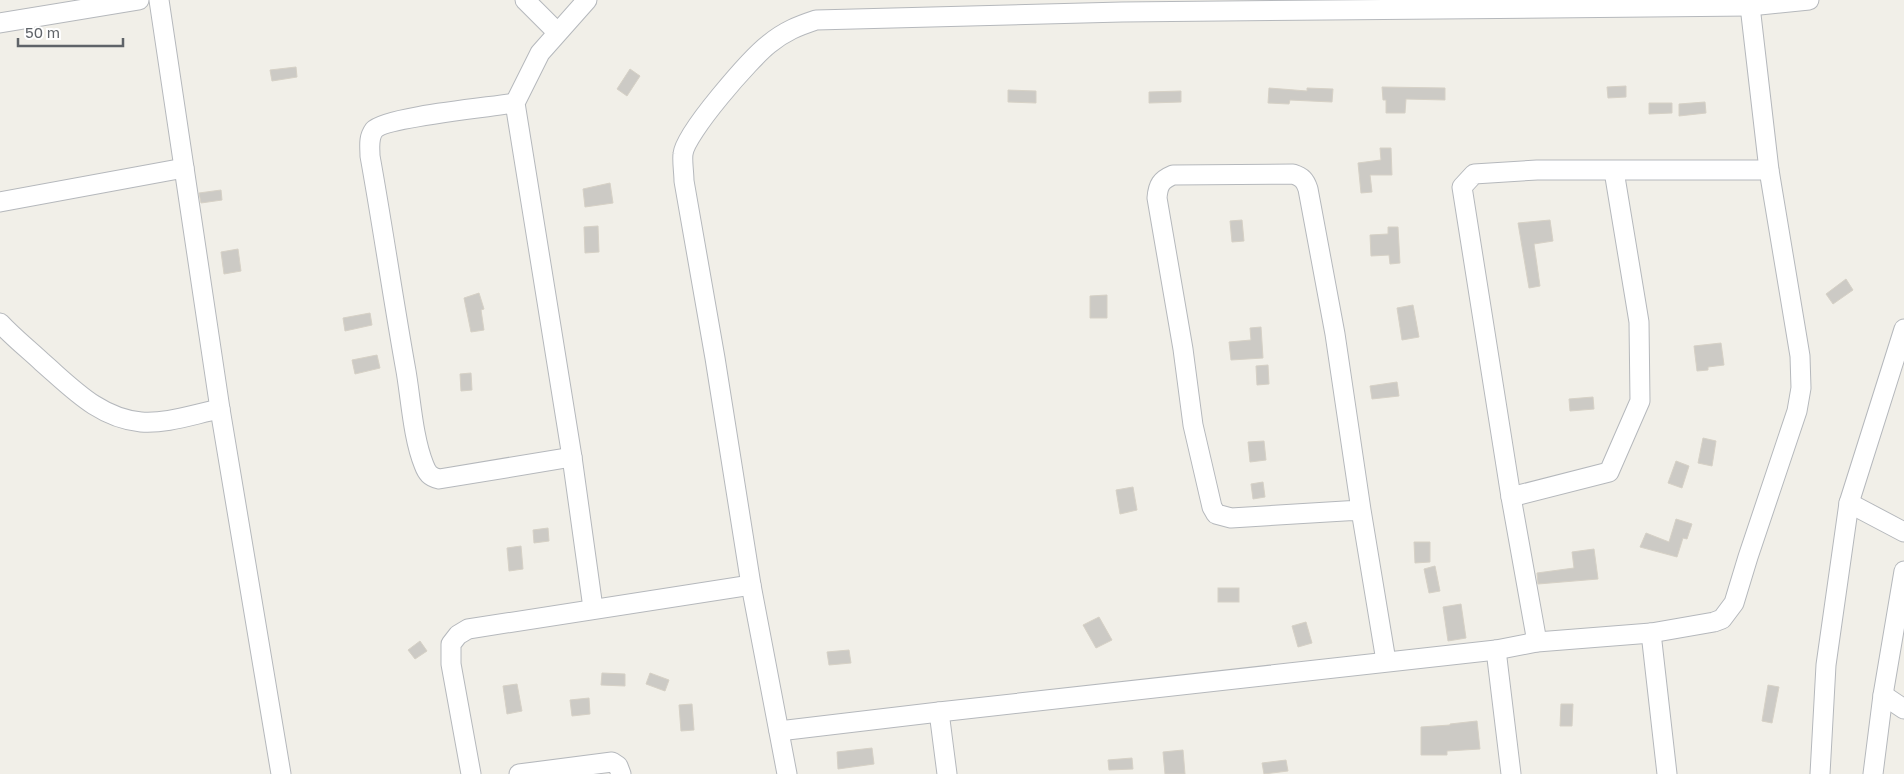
<svg xmlns="http://www.w3.org/2000/svg" width="1904" height="774" font-family="'Golos Text',sans-serif">
<style>
.building{fill:#cccac5;stroke:#d6d1c6}
.lines{fill:none;stroke-linecap:round;stroke-linejoin:round}
.minor-casing{stroke:#b5b8bc;stroke-width:21}
.minor{stroke:#fff;stroke-width:19}
</style>
<rect width="100%" height="100%" fill="#f1efe8"/>
<g class="building">
<polygon points="296,67 297,77 272,81 270,70"/>
<polygon points="630,69 640,76 627,96 617,89"/>
<polygon points="1626,86 1626,97 1608,98 1607,87"/>
<polygon points="1382,87 1445,88 1445,100 1406,99 1405,113 1386,113 1386,100 1383,100"/>
<polygon points="1269,88 1307,91 1307,88 1333,89 1332,102 1290,100 1289,104 1268,103"/>
<polygon points="1008,90 1036,91 1036,103 1008,102"/>
<polygon points="1181,91 1181,102 1149,103 1149,92"/>
<polygon points="1705,102 1706,113 1679,116 1679,104"/>
<polygon points="1649,103 1672,103 1672,113 1649,114"/>
<polygon points="1380,148 1391,148 1392,175 1370,175 1372,192 1361,193 1358,163 1381,160"/>
<polygon points="610,183 613,203 585,207 583,189"/>
<polygon points="221,190 222,200 201,203 199,193"/>
<polygon points="1242,220 1244,241 1232,242 1230,221"/>
<polygon points="1550,220 1553,241 1534,244 1540,286 1529,288 1518,223"/>
<polygon points="598,226 599,252 585,253 584,227"/>
<polygon points="1388,227 1398,227 1400,263 1390,264 1389,255 1371,256 1370,235 1388,234"/>
<polygon points="238,249 241,271 224,274 221,252"/>
<polygon points="1846,279 1853,290 1833,304 1826,294"/>
<polygon points="479,293 484,309 481,310 484,330 471,332 464,298"/>
<polygon points="1107,295 1107,318 1090,318 1090,296"/>
<polygon points="1413,305 1419,337 1402,340 1397,308"/>
<polygon points="370,313 372,325 345,331 343,318"/>
<polygon points="1261,327 1263,358 1231,360 1229,342 1251,340 1250,328"/>
<polygon points="1721,343 1724,365 1708,367 1708,370 1697,371 1694,346"/>
<polygon points="377,355 380,368 355,374 352,360"/>
<polygon points="1268,365 1269,384 1257,385 1256,366"/>
<polygon points="471,373 472,390 461,391 460,374"/>
<polygon points="1397,382 1399,396 1372,399 1370,386"/>
<polygon points="1593,397 1594,409 1570,411 1569,399"/>
<polygon points="1703,438 1716,441 1712,466 1698,463"/>
<polygon points="1264,441 1266,460 1250,462 1248,442"/>
<polygon points="1676,461 1689,466 1682,488 1668,483"/>
<polygon points="1263,482 1265,497 1253,499 1251,484"/>
<polygon points="1133,487 1137,510 1120,514 1116,490"/>
<polygon points="1676,519 1692,524 1687,539 1683,538 1677,557 1640,547 1646,533 1669,542"/>
<polygon points="548,528 549,541 534,543 533,530"/>
<polygon points="1414,542 1430,542 1430,562 1415,563"/>
<polygon points="521,546 523,569 509,571 507,548"/>
<polygon points="1594,549 1598,579 1538,584 1537,573 1574,568 1572,552"/>
<polygon points="1435,566 1440,591 1429,593 1424,569"/>
<rect x="1218" y="588" width="21" height="14"/>
<polygon points="1461,604 1466,638 1448,641 1443,607"/>
<polygon points="1099,617 1112,640 1096,648 1083,625"/>
<polygon points="1306,622 1312,643 1298,647 1292,626"/>
<polygon points="420,641 427,651 415,659 408,650"/>
<polygon points="849,650 851,663 829,665 827,652"/>
<polygon points="602,673 625,674 625,686 601,685"/>
<polygon points="650,673 669,680 665,691 646,684"/>
<polygon points="517,684 522,711 507,714 503,686"/>
<polygon points="1768,685 1779,687 1772,723 1762,721"/>
<polygon points="589,698 590,714 572,716 570,700"/>
<polygon points="692,704 694,730 681,731 679,705"/>
<polygon points="1561,704 1573,704 1572,726 1560,726"/>
<polygon points="1477,721 1480,749 1447,751 1447,755 1421,755 1421,727 1450,725 1450,724"/>
<polygon points="872,748 874,764 838,769 837,752"/>
<polygon points="1183,750 1185,774 1165,774 1163,752"/>
<polygon points="1132,758 1133,769 1109,770 1108,760"/>
<polygon points="1286,760 1288,771 1264,774 1262,763"/>
</g>
<g class="lines">
<g class="minor-casing">
<g id="minor">
<polyline points="159,0 220,409 281,774"/>
<polyline points="525,0 557,32"/>
<polyline points="587,0 540,53 515,103 572,457 593,608"/>
<polyline points="0,23 139,0"/>
<path d="M515,103C492,107 385,117 374,130C368,138 370,147 370,156C383,228 393,299 406,371C411,400 413,438 424,465C427,473 430,477 439,479L572,457"/>
<polyline points="0,202 184,168"/>
<path d="M0,323C13,337 28,349 42,362C72,388 99,418 141,422C167,424 194,414 220,409"/>
<polyline points="1511,497 1609,472 1640,401 1639,322 1614,171"/>
<polyline points="1849,503 1904,532"/>
<path d="M1361,510L1231,518L1216,514L1212,507L1193,425L1183,349L1157,198C1158,185 1161,180 1173,175L1293,174C1302,177 1305,180 1308,189L1335,334L1361,510L1386,661"/>
<polyline points="1651,633 1667,774"/>
<polyline points="1537,642 1511,497 1462,187 1474,174 1537,170 1769,170"/>
<polyline points="1496,650 1511,774"/>
<polyline points="1883,695 1904,709"/>
<polyline points="939,712 947,774"/>
<polyline points="779,731 939,712 1496,650 1537,642 1651,633 1714,622 1722,619 1734,603 1748,557 1797,411 1801,388 1800,356 1769,170 1750,6"/>
<polyline points="471,774 451,664 451,644 458,635 468,629 751,585"/>
<polyline points="519,774 612,762 618,766 621,774"/>
<path d="M787,774L751,585L715,358L684,181C684,173 682,161 683,154C685,133 751,58 769,44C785,31 798,26 816,20L1122,12L1750,6L1809,0"/>
<polyline points="1820,774 1826,665 1849,503 1904,329"/>
<polyline points="1873,774 1883,695 1904,571"/>
</g>
</g>
<use href="#minor" class="minor"/>
</g>
<path d="M18 38v8h105v-8" fill="none" stroke="#5f6368" stroke-width="2.5"/>
<text x="25" y="38" font-size="15" fill="#5f6368" stroke="#ffffff" stroke-width="4" paint-order="stroke">50 m</text>
</svg>
